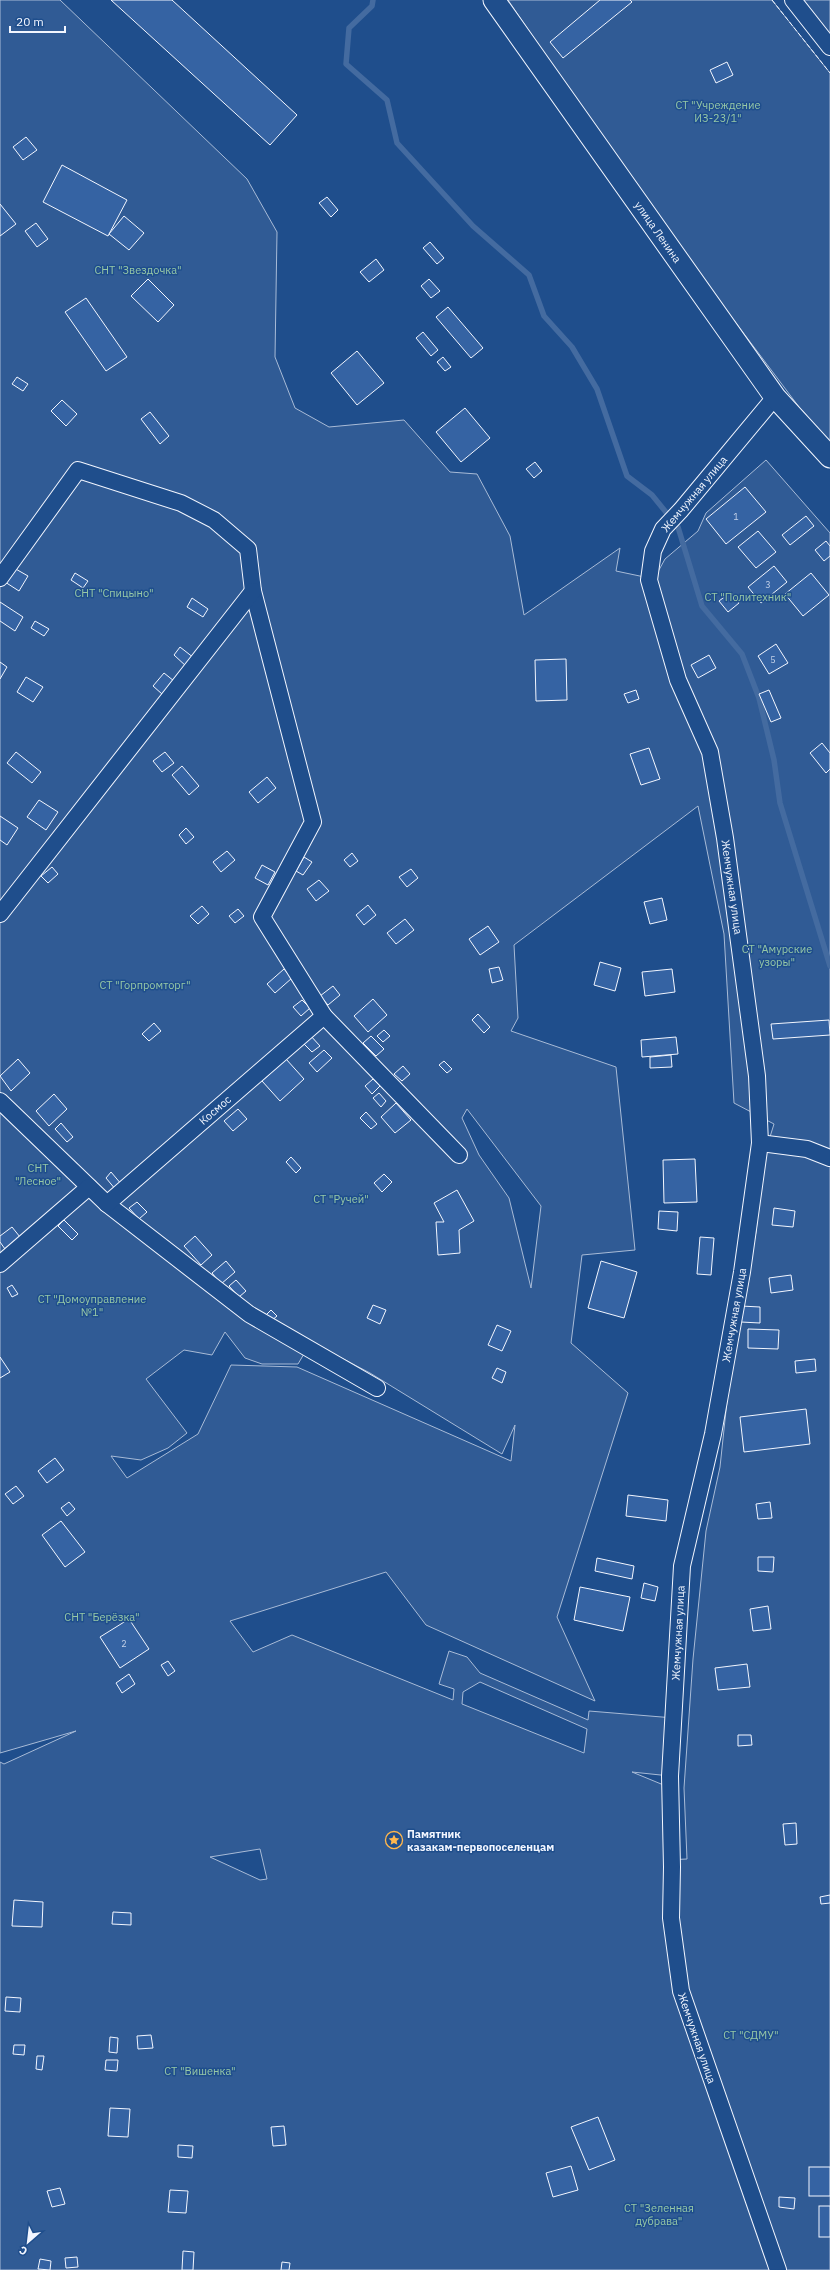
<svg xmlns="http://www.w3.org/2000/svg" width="830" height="2270" font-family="'IBM Plex Sans',sans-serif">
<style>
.built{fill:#305b95;stroke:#a8bbd7;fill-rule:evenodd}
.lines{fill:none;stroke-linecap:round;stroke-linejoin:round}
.stream{stroke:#446ba0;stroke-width:5.5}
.building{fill:#3563a3;stroke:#f2f6ff}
.minor-casing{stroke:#f2f6ff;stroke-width:18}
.tertiary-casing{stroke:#f2f6ff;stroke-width:23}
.minor{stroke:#1f4e8c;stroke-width:16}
.tertiary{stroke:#1f4e8c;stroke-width:21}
.fence{stroke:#f2f6ff;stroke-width:1;stroke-dasharray:5 2;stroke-linecap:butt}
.labels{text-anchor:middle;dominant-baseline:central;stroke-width:3;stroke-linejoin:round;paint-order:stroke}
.number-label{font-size:9px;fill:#c3d1e8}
.park-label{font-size:11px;fill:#97c8a6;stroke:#1f4e8c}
.street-label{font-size:11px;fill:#f2f6ff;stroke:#1f4e8c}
.poi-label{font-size:11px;font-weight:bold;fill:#f2f6ff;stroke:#1f4e8c;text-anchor:start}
</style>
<rect width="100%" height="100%" fill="#1f4e8c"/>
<g class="built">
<path d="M0,0H60L247,179L277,232L275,357L295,408L329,427L404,420L450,472L477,474L510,536L524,615L620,548L616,571L654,579L665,559L698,531L706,513L766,460L830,533V2270H0V1762L4,1764L76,1731L0,1753ZM698,806L724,934L734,1103L774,1124L764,1156L756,1232L732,1354L720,1467L706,1531L693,1659L684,1788L687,1859L664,1860L666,1786L632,1772L670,1776L674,1718L589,1711L588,1720L480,1673L467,1657L449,1651L439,1684L454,1689L453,1700L292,1635L253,1652L230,1621L386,1572L426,1625L595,1701L557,1617L628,1393L571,1343L582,1255L635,1250L616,1067L511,1031L518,1018L514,945ZM467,1109L541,1206L531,1288L509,1198L479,1155L462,1118ZM225,1332L245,1358L262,1364H298L311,1342L370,1373L502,1454L515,1425L511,1461L297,1367L231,1365L198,1434L127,1478L111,1456L141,1460L168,1448L187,1433L146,1379L184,1350L212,1355ZM480,1682L587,1729L584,1753L462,1704L463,1692ZM260,1849L267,1879L260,1880L210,1857Z"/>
<polygon points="508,0 772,0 830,73 830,442 799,407 651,210"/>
<polygon points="795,0 830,0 830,46"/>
</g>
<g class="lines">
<polyline class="stream" points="373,0 372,6 349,28 346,64 387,100 397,143 473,226 529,275 544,316 572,347 597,389 627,476 652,495 678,527 702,606 742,654 759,698 774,760 780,803 830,966"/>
</g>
<g class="building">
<polygon points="111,0 172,0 297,115 270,145"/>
<polygon points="600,0 630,0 632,2 563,58 550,42"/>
<polygon points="727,62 733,75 716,83 710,70"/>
<polygon points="26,137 37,150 23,160 13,147"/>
<polygon points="62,165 127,200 108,236 43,202"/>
<polygon points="327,197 338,210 331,217 319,203"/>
<polygon points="0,204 16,224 0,236"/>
<polygon points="124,216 144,233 129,250 109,234"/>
<polygon points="36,223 48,239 37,247 25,231"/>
<polygon points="430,242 444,258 437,264 423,248"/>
<polygon points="376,259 384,270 369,282 360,272"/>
<polygon points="148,279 174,305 158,322 131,296"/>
<polygon points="429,279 440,291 431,298 421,286"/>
<polygon points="86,298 127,357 106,371 65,312"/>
<polygon points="448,307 483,348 471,358 436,317"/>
<polygon points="423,332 438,350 431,356 416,338"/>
<polygon points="357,351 384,383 357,405 331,373"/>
<polygon points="443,357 451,367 445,371 437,362"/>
<polygon points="17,377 28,384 23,391 12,384"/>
<polygon points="62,400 77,414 66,426 51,411"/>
<polygon points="465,408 490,438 461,462 436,432"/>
<polygon points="150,412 169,436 160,444 141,419"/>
<polygon points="535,462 542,471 534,478 526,469"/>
<polygon points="745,487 766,512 726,544 706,519"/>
<polygon points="806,516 814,526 790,545 782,535"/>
<polygon points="758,531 776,552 756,568 738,547"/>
<polygon points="826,541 830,546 830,556 824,561 815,550"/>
<polygon points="774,566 787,582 761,603 748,587"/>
<polygon points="14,568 28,576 19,591 5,582"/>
<polygon points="75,573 88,581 83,588 71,580"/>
<polygon points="811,573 829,595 803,616 785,594"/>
<polygon points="731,592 739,603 728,612 719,601"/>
<polygon points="192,598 208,609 203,617 187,607"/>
<polygon points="0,602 23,617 15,631 0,621"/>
<polygon points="35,621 49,629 44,636 31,628"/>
<polygon points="776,644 788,663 769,674 758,656"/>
<polygon points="180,647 194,658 187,667 174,655"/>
<polygon points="709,655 716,668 698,678 691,665"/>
<polygon points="566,659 567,700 536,701 535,660"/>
<polygon points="0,662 7,667 0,679"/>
<polygon points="164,673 174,681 162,694 153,686"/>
<polygon points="26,677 43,687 33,702 17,692"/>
<polygon points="636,690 639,699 628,703 624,694"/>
<polygon points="769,690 781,718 771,722 759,694"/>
<polygon points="822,743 830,753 830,769 826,773 810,753"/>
<polygon points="649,748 660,779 641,785 630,754"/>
<polygon points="16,752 41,772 32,783 7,763"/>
<polygon points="165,752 174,763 162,772 153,761"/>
<polygon points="182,766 199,786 189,795 172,775"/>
<polygon points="267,777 276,788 258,803 249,792"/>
<polygon points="39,800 58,812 46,830 27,817"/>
<polygon points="0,816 18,828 7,845 0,840"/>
<polygon points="186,828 194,837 186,844 179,835"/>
<polygon points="227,851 235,860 221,872 213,862"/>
<polygon points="352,853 358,861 350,867 344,860"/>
<polygon points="304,857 312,862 303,875 296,871"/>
<polygon points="262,865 275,872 268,885 255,878"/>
<polygon points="52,867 58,874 48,883 41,876"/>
<polygon points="411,869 418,878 407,887 399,877"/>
<polygon points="319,880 329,891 316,901 307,889"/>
<polygon points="662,898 667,920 650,924 644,902"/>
<polygon points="368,905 376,915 364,925 356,915"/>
<polygon points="202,906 209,914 198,924 190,916"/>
<polygon points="238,909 244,916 235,923 229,916"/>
<polygon points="405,919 414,930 396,944 387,933"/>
<polygon points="488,926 499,942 480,955 469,939"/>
<polygon points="600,962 621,968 615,991 594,985"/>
<polygon points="499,967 503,980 492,983 489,969"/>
<polygon points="284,969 292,978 275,993 267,984"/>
<polygon points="672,969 675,992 645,996 642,972"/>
<polygon points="333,986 340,995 328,1005 320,996"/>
<polygon points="373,999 387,1015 368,1032 354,1016"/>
<polygon points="302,1000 310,1008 301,1016 293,1007"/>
<polygon points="478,1014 490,1027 484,1033 472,1020"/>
<polygon points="829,1020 830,1035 773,1039 771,1024"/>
<polygon points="154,1023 161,1031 149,1041 142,1034"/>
<polygon points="384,1030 390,1036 383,1042 377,1036"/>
<polygon points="310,1035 320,1046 312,1052 302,1042"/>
<polygon points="371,1036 384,1049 376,1056 363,1043"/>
<polygon points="676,1037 678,1054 642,1057 641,1040"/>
<polygon points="324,1050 332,1058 317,1072 309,1063"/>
<polygon points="671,1055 672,1067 650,1068 650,1057"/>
<polygon points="18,1059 30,1073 11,1091 0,1076"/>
<polygon points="286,1059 304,1079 280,1101 262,1081"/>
<polygon points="444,1061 452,1069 447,1073 439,1065"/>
<polygon points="403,1066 410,1074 402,1081 394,1074"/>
<polygon points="373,1079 380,1086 372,1094 365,1086"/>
<polygon points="379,1093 386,1101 381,1107 373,1098"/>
<polygon points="54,1094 67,1109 49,1126 36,1111"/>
<polygon points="396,1103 411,1120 395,1133 381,1117"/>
<polygon points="238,1109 247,1119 233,1131 224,1121"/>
<polygon points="366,1112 377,1124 371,1129 360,1118"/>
<polygon points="61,1123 73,1137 67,1142 55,1129"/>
<polygon points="291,1157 301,1168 296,1173 286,1162"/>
<polygon points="695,1159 697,1202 664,1203 663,1160"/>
<polygon points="111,1172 122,1185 116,1190 106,1178"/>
<polygon points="384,1174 392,1182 382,1192 374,1183"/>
<polygon points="457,1190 474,1221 459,1230 460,1253 438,1255 436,1222 444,1222 434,1203"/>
<polygon points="137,1202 147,1212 139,1219 129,1208"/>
<polygon points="774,1208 795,1211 793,1227 772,1225"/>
<polygon points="659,1211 678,1212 677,1231 658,1229"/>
<polygon points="64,1220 78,1234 72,1240 58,1226"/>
<polygon points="12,1227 20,1237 5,1249 0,1242 0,1236"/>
<polygon points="195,1236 212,1255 201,1265 184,1246"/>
<polygon points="700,1237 714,1238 711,1275 697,1274"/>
<polygon points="226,1261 235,1272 221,1284 212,1273"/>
<polygon points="601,1261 637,1272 624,1318 588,1308"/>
<polygon points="791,1275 793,1290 771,1293 769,1278"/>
<polygon points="236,1280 246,1291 239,1297 229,1286"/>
<polygon points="12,1285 18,1294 12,1297 7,1288"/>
<polygon points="373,1305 386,1310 380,1324 367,1318"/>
<polygon points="741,1306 760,1307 760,1323 741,1322"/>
<polygon points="271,1310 277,1316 271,1321 266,1315"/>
<polygon points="497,1325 511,1331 502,1351 488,1345"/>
<polygon points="748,1329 779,1330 778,1349 748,1348"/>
<polygon points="0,1357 10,1372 0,1378"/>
<polygon points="815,1359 816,1371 796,1373 795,1361"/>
<polygon points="497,1368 506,1372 502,1383 492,1378"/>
<polygon points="806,1409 810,1444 744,1452 740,1417"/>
<polygon points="55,1458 64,1470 47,1483 38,1471"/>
<polygon points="16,1486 24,1496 13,1504 5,1494"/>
<polygon points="628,1495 668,1500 666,1521 626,1516"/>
<polygon points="69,1502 75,1509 67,1516 61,1508"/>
<polygon points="770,1502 772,1518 758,1519 756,1504"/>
<polygon points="61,1521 85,1552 65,1567 42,1535"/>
<polygon points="758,1557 774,1557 773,1572 758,1571"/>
<polygon points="597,1558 634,1566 632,1579 595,1571"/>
<polygon points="644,1583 658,1587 655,1601 641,1598"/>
<polygon points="580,1587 630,1597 623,1631 574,1620"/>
<polygon points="768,1606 771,1629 753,1631 750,1609"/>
<polygon points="129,1619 149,1649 120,1668 100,1637"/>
<polygon points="168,1661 175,1671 168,1676 161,1665"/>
<polygon points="747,1664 750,1687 718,1690 715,1668"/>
<polygon points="129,1674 135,1684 122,1693 116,1683"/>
<polygon points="738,1735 751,1735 752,1745 738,1746"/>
<polygon points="796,1823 797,1844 785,1845 783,1824"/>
<polygon points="830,1895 830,1903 821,1904 820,1897"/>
<polygon points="14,1900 43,1902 42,1927 12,1926"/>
<polygon points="113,1912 131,1913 131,1925 112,1924"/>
<polygon points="6,1997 21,1998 20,2012 5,2011"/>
<polygon points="151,2035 153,2048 138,2049 137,2036"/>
<polygon points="110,2037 118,2038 117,2053 109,2052"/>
<polygon points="14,2045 25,2045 24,2055 13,2054"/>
<polygon points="37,2056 44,2056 42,2070 36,2069"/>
<polygon points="106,2060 118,2060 117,2071 105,2070"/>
<polygon points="110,2108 130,2109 128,2137 108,2136"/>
<polygon points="598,2117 615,2160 589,2170 571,2127"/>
<polygon points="284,2126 286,2145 273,2146 271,2127"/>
<polygon points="178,2145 193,2146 192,2158 178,2157"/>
<polygon points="571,2166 578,2190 553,2197 546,2173"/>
<rect x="809" y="2167" width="21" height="29"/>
<polygon points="60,2188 65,2204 52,2207 47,2191"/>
<polygon points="170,2190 188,2191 186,2213 168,2212"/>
<polygon points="779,2197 795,2198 794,2209 779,2207"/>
<rect x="819" y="2206" width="11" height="31"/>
<polygon points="183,2251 194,2252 193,2270 182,2270"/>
<polygon points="77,2257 78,2267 66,2268 65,2258"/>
<polygon points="40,2259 51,2261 50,2270 38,2269"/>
<polygon points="282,2262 290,2263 289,2270 281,2270"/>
</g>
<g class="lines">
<g class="minor-casing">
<g id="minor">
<polyline points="793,0 830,47"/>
<polyline points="775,397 681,510 663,529 653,551 649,580 678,680 710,752 725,838 757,1076 760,1143 742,1272 713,1434 682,1566 670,1776 672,1867 671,1918 681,1991 778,2270"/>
<polyline points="0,578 78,470 181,503 214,520 248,549 253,591 313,822 262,917 324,1016 459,1155"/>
<polyline points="0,914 253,591"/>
<polyline points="0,1101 107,1204 249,1314 377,1388"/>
<polyline points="760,1143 807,1149 830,1158"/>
<polyline points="107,1204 324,1016"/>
<polyline points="0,1264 89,1187"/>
</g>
</g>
<g class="tertiary-casing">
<polyline id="tertiary" points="494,0 775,397 830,457"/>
</g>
<use href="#minor" class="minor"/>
<use href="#tertiary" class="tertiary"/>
<polyline class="fence" points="772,0 830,73"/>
</g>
<defs>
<g id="sight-ring" transform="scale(0.9)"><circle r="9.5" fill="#1f4e8c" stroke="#ffb74d" stroke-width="1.5"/><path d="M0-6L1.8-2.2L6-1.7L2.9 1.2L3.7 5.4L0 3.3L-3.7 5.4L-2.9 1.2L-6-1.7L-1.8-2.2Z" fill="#ffb74d"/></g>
</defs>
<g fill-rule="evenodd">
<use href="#sight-ring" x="394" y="1840"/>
</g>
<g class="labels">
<g class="number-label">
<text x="736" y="516">1</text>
<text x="768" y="584">3</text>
<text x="773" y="659">5</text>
<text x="124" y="1643">2</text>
</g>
<g class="park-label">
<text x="718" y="105">СТ "Учреждение<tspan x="718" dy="13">ИЗ-23/1"</tspan></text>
<text x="138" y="270">СНТ "Звездочка"</text>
<text x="114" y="593">СНТ "Спицыно"</text>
<text x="748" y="597">СТ "Политехник"</text>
<text x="777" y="949">СТ "Амурские<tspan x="777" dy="13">узоры"</tspan></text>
<text x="145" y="985">СТ "Горпромторг"</text>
<text x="38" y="1168">СНТ<tspan x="38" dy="13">"Лесное"</tspan></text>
<text x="341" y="1199">СТ "Ручей"</text>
<text x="92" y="1299">СТ "Домоуправление<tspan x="92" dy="13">№1"</tspan></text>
<text x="102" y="1617">СНТ "Берёзка"</text>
<text x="751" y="2035">СТ "СДМУ"</text>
<text x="200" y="2071">СТ "Вишенка"</text>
<text x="659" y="2208">СТ "Зеленная<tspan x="659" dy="13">дубрава"</tspan></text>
</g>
<g class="street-label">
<text transform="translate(658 232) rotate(55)">улица Ленина</text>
<text transform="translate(694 494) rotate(-50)">Жемчужная улица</text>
<text transform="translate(732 887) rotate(82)">Жемчужная улица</text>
<text transform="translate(215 1110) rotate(-41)">Космос</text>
<text transform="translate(734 1315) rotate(-80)">Жемчужная улица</text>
<text transform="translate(678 1633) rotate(-87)">Жемчужная улица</text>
<text transform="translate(697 2038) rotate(71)">Жемчужная улица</text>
</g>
<g class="poi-label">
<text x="407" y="1834">Памятник<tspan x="407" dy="13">казакам-первопоселенцам</tspan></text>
</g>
</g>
<g transform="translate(28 2242) rotate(208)" stroke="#1f4e8c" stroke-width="3" paint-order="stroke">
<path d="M0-3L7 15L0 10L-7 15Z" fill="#f2f6ff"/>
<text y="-6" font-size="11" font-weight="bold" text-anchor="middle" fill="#f2f6ff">С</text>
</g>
<path d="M10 26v6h55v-6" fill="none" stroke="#f2f6ff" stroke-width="2"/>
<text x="16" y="26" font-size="12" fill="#f2f6ff" stroke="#1f4e8c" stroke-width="3" paint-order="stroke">20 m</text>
</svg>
